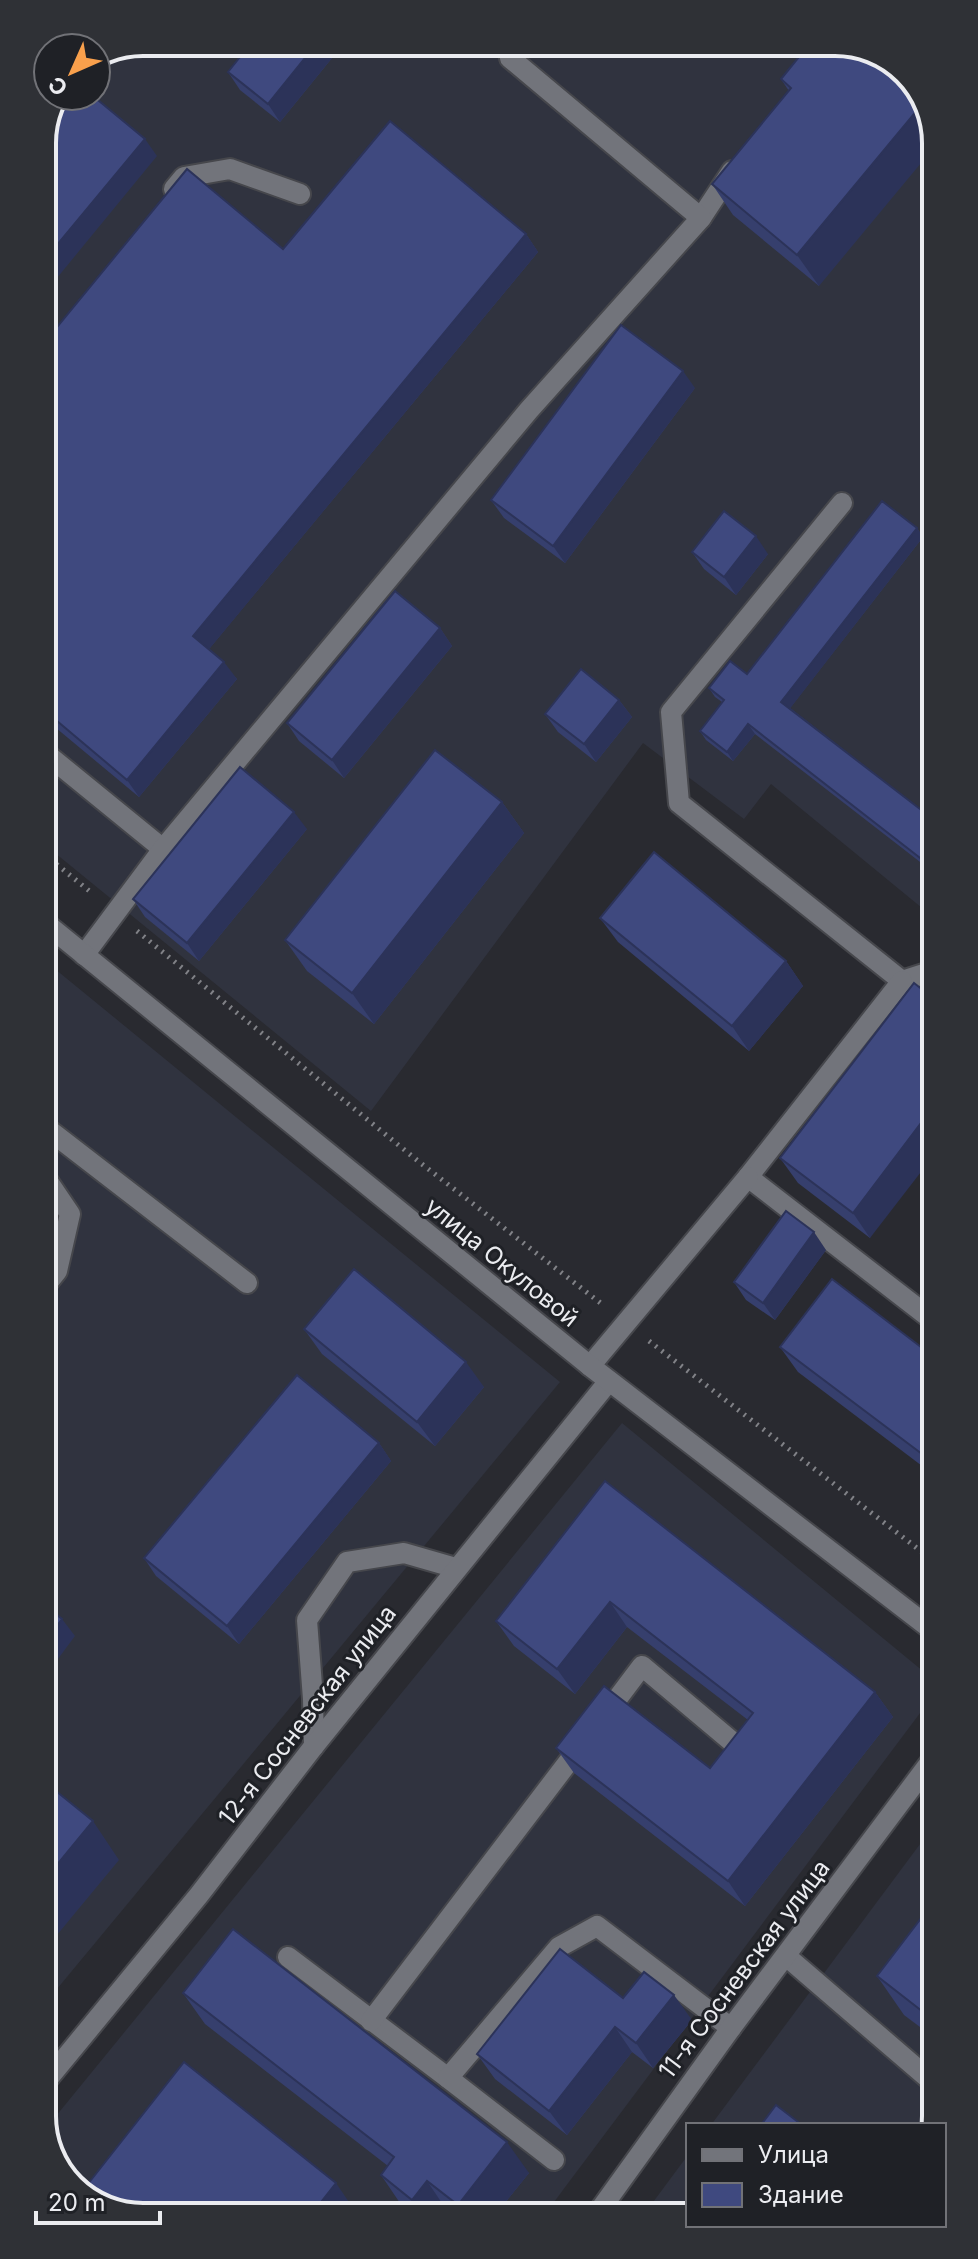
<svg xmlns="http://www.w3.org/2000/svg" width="978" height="2259" font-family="Inter,sans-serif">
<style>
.built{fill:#30333f}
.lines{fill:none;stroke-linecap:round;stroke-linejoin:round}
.service-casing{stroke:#46474c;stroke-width:24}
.minor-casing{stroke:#46474c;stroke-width:24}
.tertiary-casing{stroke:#46474c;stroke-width:24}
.path{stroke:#818287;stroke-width:5;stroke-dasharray:2 6;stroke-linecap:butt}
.service{stroke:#72747b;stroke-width:20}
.minor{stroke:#72747b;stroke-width:20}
.tertiary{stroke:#72747b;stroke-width:20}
.wall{fill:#363f6d}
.shaded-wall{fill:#2c3359}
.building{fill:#3f497f;stroke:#2c3359;stroke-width:2}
.labels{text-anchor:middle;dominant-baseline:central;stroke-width:6;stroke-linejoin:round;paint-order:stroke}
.street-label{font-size:24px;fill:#ebecf0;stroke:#1f2126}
.rim{fill:none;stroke:#ebecf0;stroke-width:4}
</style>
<rect width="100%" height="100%" fill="#292a30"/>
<g class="built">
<polygon points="143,42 842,42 931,111 933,917 771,784 744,819 643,743 371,1111 44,844 42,136 61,96 96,96 96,61"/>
<polygon points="44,960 560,1382 47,2001"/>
<polygon points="622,1423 935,1681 935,1693 545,2214 136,2217 81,2196 47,2148 47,2127"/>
<polygon points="935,1824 936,2117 933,2125 711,2125"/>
<polygon points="688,2155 688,2213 645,2213"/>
</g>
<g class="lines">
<g class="service-casing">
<g id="service">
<polyline points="174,189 184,177 230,169 300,194"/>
<polyline points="701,218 732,171"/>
<polyline points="842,503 671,712 679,803 902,981 933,971"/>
<polyline points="44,752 163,849"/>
<polyline points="84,955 163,849 529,410 701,218 510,58"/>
<polyline points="902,981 748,1177 934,1321"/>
<polyline points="45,1127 247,1283"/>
<polyline points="45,1177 70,1214 57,1271 45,1286"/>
<polyline points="590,1366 748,1177"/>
<polyline points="602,1719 642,1666 736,1745"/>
<polyline points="314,1746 313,1699 307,1620 347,1562 404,1553 456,1568"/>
<polyline points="786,1956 936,2085"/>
<polyline points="288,1957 448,2078"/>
<polyline points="371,2021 582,1744"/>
<polyline points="554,2160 448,2078 559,1947 597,1926 731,2028"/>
</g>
</g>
<g class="minor-casing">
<g id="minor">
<polyline points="47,2080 199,1895 314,1746 609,1381"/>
<polyline points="597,2214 731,2028 935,1756"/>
</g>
</g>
<g class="tertiary-casing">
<polyline id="tertiary" points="44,922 590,1366 935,1632"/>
</g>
<g class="path">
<polyline points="44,854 93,894"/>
<polyline points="137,931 418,1161 603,1305"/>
<polyline points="649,1341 935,1562"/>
</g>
<use href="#service" class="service"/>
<use href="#minor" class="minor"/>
<use href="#tertiary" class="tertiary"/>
</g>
<g class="wall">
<polygon points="252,42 345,42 280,122 240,90 228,72"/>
<polygon points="811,42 819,286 733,215 712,184 789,91 781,79"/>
<polygon points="526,234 538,252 209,649 237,679 139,797 44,718 43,344 283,249"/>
<polygon points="695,388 565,563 504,518 491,500"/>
<polygon points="917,528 923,537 790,708 933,819 933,872 755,734 733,761 706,740 700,731 722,702 715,697 709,688 747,674"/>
<polygon points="692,552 768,554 736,595 704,569"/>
<polygon points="440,628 452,646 344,778 299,741 287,723"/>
<polygon points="619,700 632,717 596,762 558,732 545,714"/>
<polygon points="502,802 524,833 374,1024 307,971 285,940"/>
<polygon points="307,829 199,961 145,917 133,899"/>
<polygon points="600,918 786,961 803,986 749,1051 618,942"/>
<polygon points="933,998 870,1238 798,1183 780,1158"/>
<polygon points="826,1250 775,1320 746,1300 734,1282"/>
<polygon points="304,1329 484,1387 435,1446 322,1354"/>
<polygon points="780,1347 934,1357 934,1475 798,1372"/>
<polygon points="379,1443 391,1461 239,1644 156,1576 144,1558"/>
<polygon points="605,1481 875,1692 893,1717 745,1906 574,1773 556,1748 710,1768 748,1720 627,1627 575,1694 514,1646 496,1621"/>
<polygon points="935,1900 936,2039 904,2015 877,1976"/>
<polygon points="183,1993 529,2173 496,2214 452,2215 448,2212 446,2215 414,2215 402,2206 381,2175 388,2166 205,2024"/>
<polygon points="623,1998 692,2020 653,2068 632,2052 567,2135 495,2079 477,2054"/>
</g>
<g class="shaded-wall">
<polygon points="318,42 345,42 280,122 268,104"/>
<polygon points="924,102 931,111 931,151 819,286 797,255"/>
<polygon points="145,139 157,156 43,295 42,263"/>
<polygon points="526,234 538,252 205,654 193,636"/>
<polygon points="683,371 695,388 565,563 553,546"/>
<polygon points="917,528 923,537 788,711 781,702"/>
<polygon points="756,536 768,554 736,595 724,577"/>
<polygon points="440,628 452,646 344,778 332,760"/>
<polygon points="224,662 237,679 139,797 127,780"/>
<polygon points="619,700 632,717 596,762 584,744"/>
<polygon points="748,724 755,734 733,761 727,752"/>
<polygon points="502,802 524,833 374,1024 352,993"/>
<polygon points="294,812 307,829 199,961 187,943"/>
<polygon points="786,961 803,986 749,1051 732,1026"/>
<polygon points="933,1107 934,1155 870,1238 853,1213"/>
<polygon points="814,1232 826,1250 775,1320 763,1303"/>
<polygon points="466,1362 484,1387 435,1446 417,1422"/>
<polygon points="379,1443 391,1461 239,1644 227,1626"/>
<polygon points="610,1602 627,1627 575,1694 557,1669"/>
<polygon points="62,1619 75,1636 46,1675 46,1641"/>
<polygon points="875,1692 893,1717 745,1906 728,1881"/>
<polygon points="93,1821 119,1860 47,1947 47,1877"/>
<polygon points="674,1995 692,2020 653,2068 636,2043"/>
<polygon points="615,2027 632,2052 567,2135 549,2111"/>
<polygon points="507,2142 529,2173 496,2214 464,2215 458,2205"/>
<polygon points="427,2181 448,2212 446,2215 423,2215 412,2200"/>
<polygon points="336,2183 353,2208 347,2215 310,2215"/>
</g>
<g class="building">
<polygon points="252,42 318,42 268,104 228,72"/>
<polygon points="811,42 842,42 897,63 924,102 797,255 712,184 791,88 781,79"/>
<polygon points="61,96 93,96 145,139 42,263 42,136"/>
<polygon points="390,121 526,234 193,636 224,662 127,780 44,710 43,344 187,169 283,249"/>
<polygon points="931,194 931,212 922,204"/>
<polygon points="621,325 683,371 553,546 491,500"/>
<polygon points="882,501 917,528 781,702 933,819 933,868 748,724 727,752 700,731 724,700 709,688 730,661 747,674"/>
<polygon points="724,511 756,536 724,577 692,552"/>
<polygon points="395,591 440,628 332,760 287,723"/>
<polygon points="581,669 619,700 584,744 545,714"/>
<polygon points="435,750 502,802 352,993 285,940"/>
<polygon points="240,767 294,812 187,943 133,899"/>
<polygon points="654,852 786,961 732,1026 600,918"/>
<polygon points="914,983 933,998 933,1107 853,1213 780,1158"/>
<polygon points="786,1211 814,1232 763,1303 734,1282"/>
<polygon points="354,1269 466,1362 417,1422 304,1329"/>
<polygon points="832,1279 934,1357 934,1463 780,1347"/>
<polygon points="297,1375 379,1443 227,1626 144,1558"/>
<polygon points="605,1481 875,1692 728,1881 556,1748 604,1686 710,1768 753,1713 610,1602 557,1669 496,1621"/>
<polygon points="46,1606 62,1619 46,1641"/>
<polygon points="46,1783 93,1821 47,1877"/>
<polygon points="935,1900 936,2022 877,1976"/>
<polygon points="233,1929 507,2142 458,2205 427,2181 412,2200 381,2175 394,2157 183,1993"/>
<polygon points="560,1949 623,1998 644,1972 674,1995 636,2043 615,2027 549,2111 477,2054"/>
<polygon points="184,2062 336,2183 310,2216 136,2217 81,2196 80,2194"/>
<polygon points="776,2105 802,2125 761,2125"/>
</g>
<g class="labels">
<g class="street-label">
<text transform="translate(502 1262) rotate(39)">улица Окуловой</text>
<text transform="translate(307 1715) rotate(-52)">12-я Сосневская улица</text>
<text transform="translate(744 1969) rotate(-53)">11-я Сосневская улица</text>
</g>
</g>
<path d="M0 0H978V2259H0ZM143 56H835A87 87 0 0 1 922 143V2116A87 87 0 0 1 835 2203H143A87 87 0 0 1 56 2116V143A87 87 0 0 1 143 56Z" fill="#2f3136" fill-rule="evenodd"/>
<path class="rim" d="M143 56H835A87 87 0 0 1 922 143V2116A87 87 0 0 1 835 2203H143A87 87 0 0 1 56 2116V143A87 87 0 0 1 143 56Z"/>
<rect x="686" y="2123" width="260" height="104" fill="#1f2126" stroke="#717277" stroke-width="2"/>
<rect x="702" y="2149" width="40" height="12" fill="#72747b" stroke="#717277" stroke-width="2"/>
<text x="758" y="2163" font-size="24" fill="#ebecf0">Улица</text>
<rect x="702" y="2183" width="40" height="24" fill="#3f497f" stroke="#717277" stroke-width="2"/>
<text x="758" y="2203" font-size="24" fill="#ebecf0">Здание</text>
<g transform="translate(72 72) rotate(225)"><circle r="38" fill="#1f2126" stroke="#717277" stroke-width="2"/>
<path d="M0-6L14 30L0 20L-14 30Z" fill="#f9a04c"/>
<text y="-12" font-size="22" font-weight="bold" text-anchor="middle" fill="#ebecf0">С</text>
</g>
<path d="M36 2211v12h124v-12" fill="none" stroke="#ebecf0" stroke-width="4"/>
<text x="48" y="2211" font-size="24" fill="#ebecf0" stroke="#1f2126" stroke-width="6" paint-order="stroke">20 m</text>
</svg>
